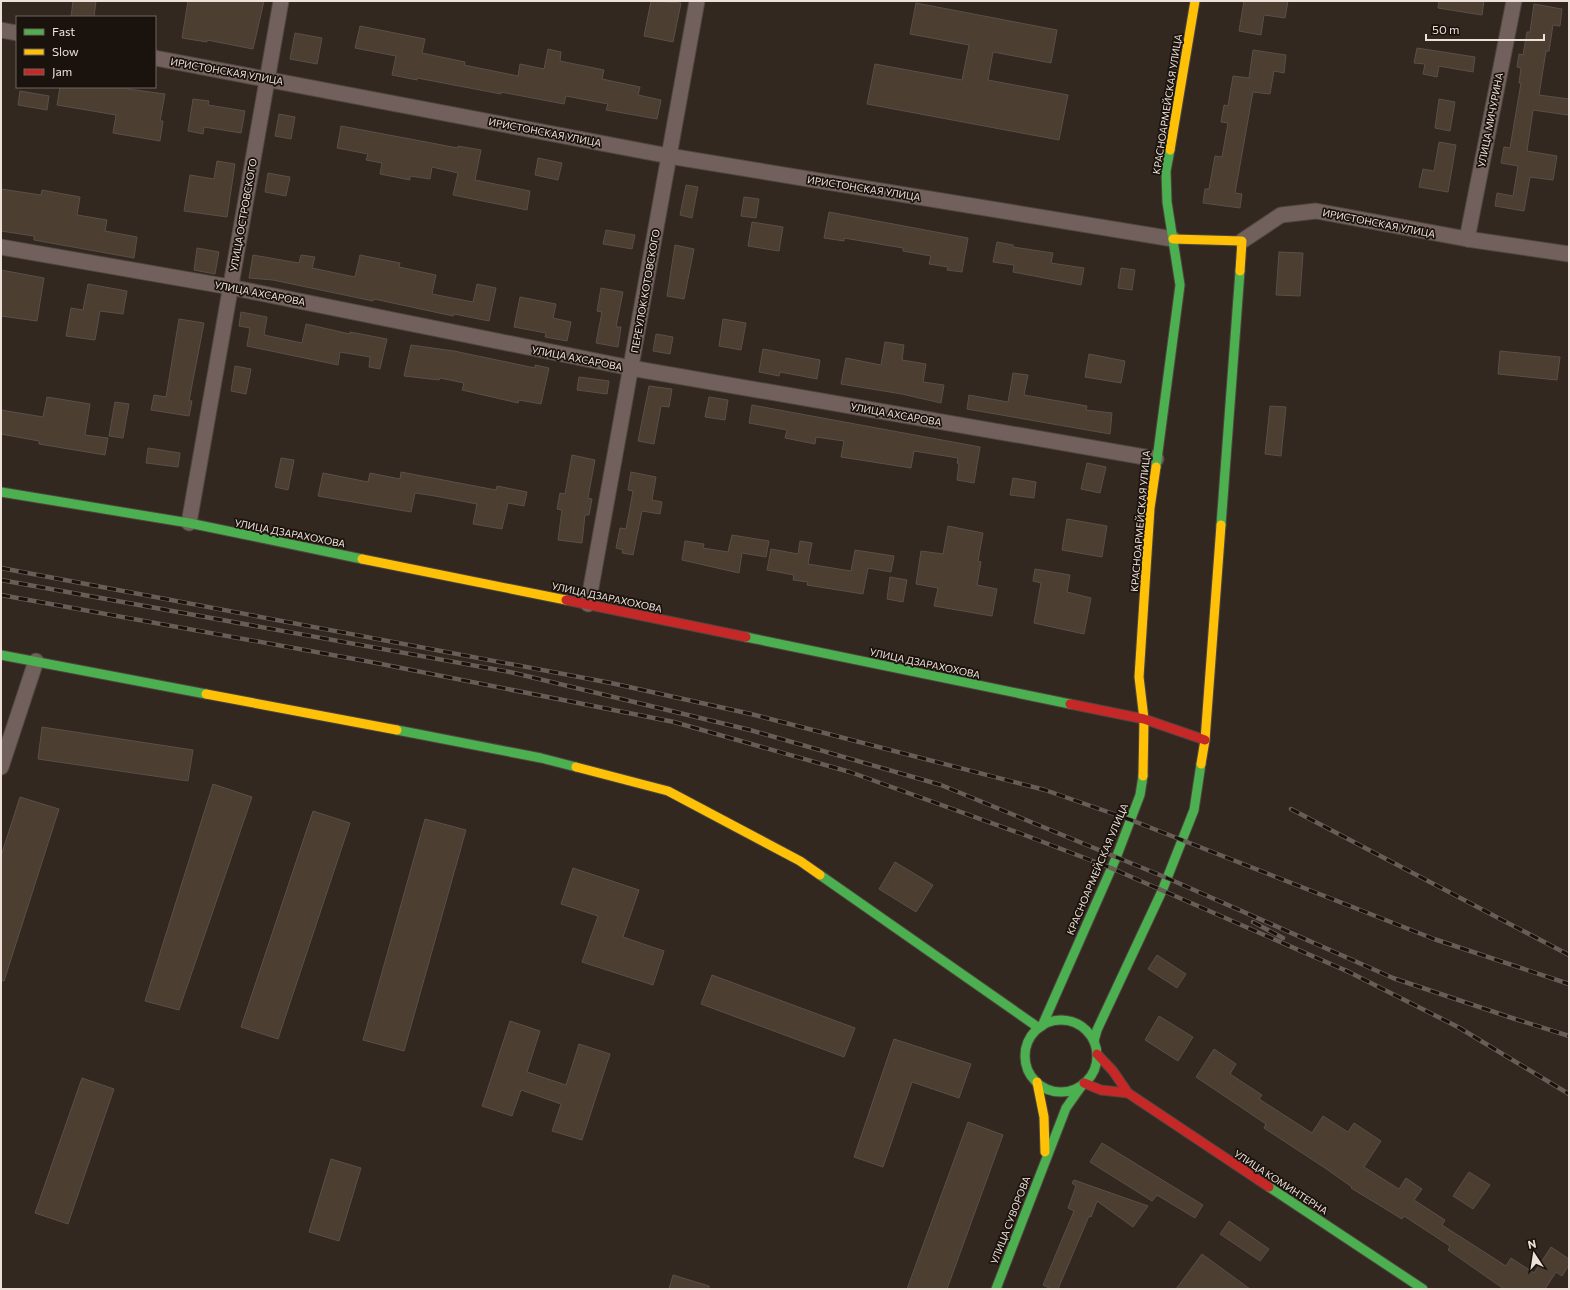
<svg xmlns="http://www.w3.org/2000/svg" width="1570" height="1290" font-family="Commissioner,sans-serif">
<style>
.building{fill:#4c3e30;stroke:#585049}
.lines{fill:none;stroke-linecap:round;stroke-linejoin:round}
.street-casing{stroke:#4e463f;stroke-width:17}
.fast-casing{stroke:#4e463f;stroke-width:11}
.slow-casing{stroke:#4e463f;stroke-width:11}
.jam-casing{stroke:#4e463f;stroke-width:11}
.street{stroke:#71605c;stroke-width:15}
.fast{stroke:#4caf50;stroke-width:9}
.slow{stroke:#ffc107;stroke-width:9}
.jam{stroke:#c62828;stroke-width:9}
.rail-casing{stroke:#695d57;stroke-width:4.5}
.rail{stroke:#1a120c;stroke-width:3;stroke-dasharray:9;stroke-linecap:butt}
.labels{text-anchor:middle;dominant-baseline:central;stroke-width:3.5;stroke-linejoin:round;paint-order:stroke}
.street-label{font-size:10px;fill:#eee1d9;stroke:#1a120c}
</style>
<rect width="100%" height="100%" fill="#322820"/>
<g class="building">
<polygon points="73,1 96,1 94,17 71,17"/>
<polygon points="188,1 264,1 253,49 207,40 207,42 182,38"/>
<polygon points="651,1 681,3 673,42 644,36"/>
<polygon points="1244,1 1288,1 1285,18 1264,15 1261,35 1239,31"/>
<polygon points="1439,1 1484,1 1482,15 1438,8"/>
<polygon points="916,3 1057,30 1051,63 993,52 988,80 1068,95 1059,140 867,104 875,64 962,80 969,45 910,34"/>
<polygon points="1534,4 1562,9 1560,26 1553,25 1549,51 1546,51 1539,95 1569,99 1569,108 1568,115 1533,110 1527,151 1557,156 1553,180 1530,177 1524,211 1495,206 1497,193 1513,196 1518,166 1501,163 1504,147 1510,148 1521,83 1519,83 1521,68 1517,67 1519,54 1523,55 1527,32 1530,32"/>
<polygon points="360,26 425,39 422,53 465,62 464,65 518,76 520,64 544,69 548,49 561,52 560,61 604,70 602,79 640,87 638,95 661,100 657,119 606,110 608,104 566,96 564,104 501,92 501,94 417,78 417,80 392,75 396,56 355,48"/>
<polygon points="295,33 322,38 317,64 290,59"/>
<polygon points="1417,48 1475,57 1473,72 1439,66 1437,77 1423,74 1425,64 1414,63"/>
<polygon points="1253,50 1286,55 1284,73 1274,71 1270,94 1253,92 1235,193 1242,194 1240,208 1203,203 1205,189 1209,189 1215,156 1222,157 1228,123 1221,122 1224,105 1228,106 1233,76 1249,78"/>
<polygon points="60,87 128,87 128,89 165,94 160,121 163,121 160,141 113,133 116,115 57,105"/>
<polygon points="20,91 49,96 47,110 18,105"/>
<polygon points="193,99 209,101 208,105 245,111 241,133 204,127 203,134 188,131"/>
<polygon points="1439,99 1455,102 1450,131 1435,128"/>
<polygon points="279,114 295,117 291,139 275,136"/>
<polygon points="341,126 458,148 458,146 481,150 475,180 530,191 527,210 453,195 458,173 432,167 430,179 410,176 410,180 380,174 382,163 366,160 368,154 337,148"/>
<polygon points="1439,142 1456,145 1448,192 1419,187 1423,169 1434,171"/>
<polygon points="538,158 562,163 558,180 535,175"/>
<polygon points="217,161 235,164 227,217 184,211 190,175 214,179"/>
<polygon points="268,173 290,177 286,196 265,192"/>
<polygon points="686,185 698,187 692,218 680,215"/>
<polygon points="1,189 41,195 42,190 80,197 77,215 107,220 105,231 137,237 134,258 34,240 34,236 1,231"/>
<polygon points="744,197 759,199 756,218 741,216"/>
<polygon points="829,212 968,238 962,272 947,270 948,267 929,264 931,256 903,251 903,248 844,238 844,241 824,238"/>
<polygon points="752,222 783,227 779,251 748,246"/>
<polygon points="606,230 635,235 632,249 603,244"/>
<polygon points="997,242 1013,245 1013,247 1053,253 1051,263 1084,268 1081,285 1013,272 1014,265 993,262"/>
<polygon points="675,245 694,249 684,299 667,296"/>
<polygon points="197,248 219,252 215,274 194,270"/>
<polygon points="1279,252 1303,253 1300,296 1276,295"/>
<polygon points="253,255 299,263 301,255 315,257 312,268 355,277 360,255 400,263 399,267 436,275 432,294 473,302 477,284 496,288 489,321 454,314 453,316 374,299 373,301 273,280 249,278"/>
<polygon points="1121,268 1135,270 1132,290 1118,288"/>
<polygon points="1,270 44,278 37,321 1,316"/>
<polygon points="88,284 127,291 123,314 100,311 95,340 66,336 71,308 83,310"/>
<polygon points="601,288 623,292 616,327 621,327 618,347 596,343 602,312 597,311"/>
<polygon points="520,297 556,304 553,318 571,322 567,341 545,337 546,333 514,327"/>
<polygon points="241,312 267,317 264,335 302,343 306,324 350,334 350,332 387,339 380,369 369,367 370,357 340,352 338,365 247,346 250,328 239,326"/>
<polygon points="179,319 204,323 189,401 192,401 189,416 151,410 154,395 166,397"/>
<polygon points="723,319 746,323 741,350 719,346"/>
<polygon points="656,334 673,337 670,354 653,351"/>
<polygon points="885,342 904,345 902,360 926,364 923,382 944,385 941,403 902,394 841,384 846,358 881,365"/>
<polygon points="411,345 454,351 535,368 535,365 549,368 541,404 519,400 518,403 462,390 464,383 440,378 439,380 404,376"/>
<polygon points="763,349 820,360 817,379 780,372 779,376 759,372"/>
<polygon points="1500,351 1560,357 1557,380 1498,374"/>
<polygon points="1089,354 1125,361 1121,383 1085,377"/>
<polygon points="235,366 251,369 246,394 231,391"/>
<polygon points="1013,373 1028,375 1024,395 1087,406 1086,410 1112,413 1110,434 967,409 969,395 1008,402"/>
<polygon points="579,377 609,381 607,394 577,390"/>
<polygon points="649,386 672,389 669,407 661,406 654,444 638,441"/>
<polygon points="47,397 90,404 85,435 108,438 105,455 39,444 39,441 1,434 1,410 43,417"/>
<polygon points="709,397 728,400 725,420 705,417"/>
<polygon points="115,402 129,404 123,438 109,436"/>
<polygon points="752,405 980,447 974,483 957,480 959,464 957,463 958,458 914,451 911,468 841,457 844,441 816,437 815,444 785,438 787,430 749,423"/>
<polygon points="1270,406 1286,407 1281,456 1265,454"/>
<polygon points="148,448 180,453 178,467 146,463"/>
<polygon points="572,455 595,460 588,498 592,499 589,515 585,515 582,543 558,540 562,510 557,509 560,493 565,494"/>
<polygon points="281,458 294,460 288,490 275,487"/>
<polygon points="1087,463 1106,467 1100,493 1081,489"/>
<polygon points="401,472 496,490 497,486 527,492 524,506 508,503 502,529 473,524 477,504 435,496 415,493 411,512 318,496 323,473 368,482 370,473 400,479"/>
<polygon points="631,472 656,477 652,500 662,502 660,514 642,511 633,555 622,553 623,550 616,548 620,528 626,529 633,491 628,490"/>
<polygon points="1013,478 1036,482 1034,498 1010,495"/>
<polygon points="1067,519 1107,526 1102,557 1062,550"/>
<polygon points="948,526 983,533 978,561 981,562 977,585 997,589 992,616 934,606 938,588 916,584 921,551 943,554"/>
<polygon points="732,535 769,541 766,557 742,553 739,573 682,560 685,541 704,544 703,548 728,552"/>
<polygon points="800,541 812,543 808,564 851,571 855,550 894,556 891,572 868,568 863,594 807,585 808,582 793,580 794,575 767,570 771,549 798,554"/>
<polygon points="1035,569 1070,575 1067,592 1091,598 1084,634 1034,623 1041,583 1033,581"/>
<polygon points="890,577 907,580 903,602 887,599"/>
<polygon points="42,727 193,750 188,781 38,759"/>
<polygon points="213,784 252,797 179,1010 145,1001"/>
<polygon points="20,797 59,809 4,981 1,980 1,856"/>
<polygon points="313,811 350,823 278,1039 241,1027"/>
<polygon points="425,819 466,830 404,1051 363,1040"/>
<polygon points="895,862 933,885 916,912 879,889"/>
<polygon points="573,868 639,890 623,937 664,951 653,985 582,962 598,916 561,904"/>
<polygon points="1157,955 1186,974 1177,988 1148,969"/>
<polygon points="712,975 855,1028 844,1057 701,1004"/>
<polygon points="1159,1016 1193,1037 1178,1061 1145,1040"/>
<polygon points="510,1021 540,1031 527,1072 566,1085 579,1044 610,1054 582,1140 552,1131 561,1104 521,1090 512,1116 482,1106"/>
<polygon points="894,1039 971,1064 959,1098 912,1082 883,1167 854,1157"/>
<polygon points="1214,1049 1236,1064 1230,1074 1262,1095 1259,1099 1312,1133 1323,1116 1348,1132 1354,1123 1381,1141 1364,1167 1399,1189 1406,1178 1422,1189 1414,1200 1445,1220 1442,1225 1506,1266 1511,1258 1534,1273 1551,1247 1569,1259 1569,1265 1562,1276 1556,1272 1545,1289 1504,1289 1448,1250 1450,1246 1404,1216 1402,1219 1351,1188 1352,1187 1325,1168 1264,1128 1266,1124 1196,1077"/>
<polygon points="82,1078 114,1089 68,1224 35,1213"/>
<polygon points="968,1122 1003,1135 947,1289 907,1289"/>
<polygon points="1102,1143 1203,1205 1195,1218 1157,1195 1152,1201 1090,1162"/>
<polygon points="331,1159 361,1168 339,1241 309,1232"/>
<polygon points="1469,1172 1490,1185 1473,1209 1453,1196"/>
<polygon points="1074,1180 1148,1206 1133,1227 1097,1201 1091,1217 1089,1216 1058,1289 1051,1289 1043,1285 1074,1211 1068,1208 1076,1186 1072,1183"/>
<polygon points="1229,1221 1269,1249 1260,1261 1220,1234"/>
<polygon points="1202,1254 1250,1289 1176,1289"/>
<polygon points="673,1275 709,1286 709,1289 669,1289"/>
</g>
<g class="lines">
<g class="street-casing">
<g id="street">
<polyline points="1,30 17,33"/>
<polyline points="155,58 669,156 1173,239"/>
<polyline points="1467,239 1514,1"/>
<polyline points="1242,241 1281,215 1316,211 1467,239 1569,254"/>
<polyline points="1,247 230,287 631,368 1156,459"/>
<polyline points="189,523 281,1"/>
<polyline points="588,604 697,1"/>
<polyline points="1,767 36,661"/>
</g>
</g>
<g class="fast-casing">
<g id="fast">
<polyline points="1156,467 1180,285 1167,202 1166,171 1170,150"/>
<polyline points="1,492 189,523 362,559"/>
<polyline points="1221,525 1240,271"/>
<polyline points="746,637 1070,704"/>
<polyline points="1,655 206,694"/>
<polyline points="397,730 541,758 576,767"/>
<polyline points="820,875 1039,1028"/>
<circle cx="1061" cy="1056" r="36"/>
<polyline points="1042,1026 1116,858 1140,795 1143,776"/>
<polyline points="1094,1041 1097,1030 1162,891 1194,810 1201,764"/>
<polyline points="1269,1187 1423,1289"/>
<polyline points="996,1289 1066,1108 1083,1084"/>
</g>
</g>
<g class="slow-casing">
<g id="slow">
<polyline points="1170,150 1195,1"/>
<polyline points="1173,239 1242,241 1240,271"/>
<polyline points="362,559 566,600"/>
<polyline points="206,694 397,730"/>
<polyline points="1201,764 1205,740 1221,525"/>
<polyline points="576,767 668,791 800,861 820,875"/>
<polyline points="1143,776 1144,719 1139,677 1150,508 1156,467"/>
<polyline points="1037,1082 1044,1117 1045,1152"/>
</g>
</g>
<g class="jam-casing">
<g id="jam">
<polyline points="566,600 746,637"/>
<polyline points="1070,704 1144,719 1205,740"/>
<polyline points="1097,1054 1113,1071 1128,1093 1269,1187"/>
<polyline points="1084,1083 1101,1090 1128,1093"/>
</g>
</g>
<use href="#street" class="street"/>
<use href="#fast" class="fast"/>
<use href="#slow" class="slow"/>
<use href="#jam" class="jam"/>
<g class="rail-casing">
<g id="rail">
<polyline points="1,568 611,683 751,714 1045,790 1131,820 1434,939 1569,984"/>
<polyline points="1,580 510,672 750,730 941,785 1167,878 1393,978 1509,1017 1569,1036"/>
<polyline points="1,595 371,662 674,722 850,772 1022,834 1111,868 1349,972"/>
<polyline points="1291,809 1569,955"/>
<polyline points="1253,922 1283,938"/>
<polyline points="1345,970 1458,1027 1569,1094"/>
</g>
</g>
<use href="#rail" class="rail"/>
</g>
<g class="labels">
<g class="street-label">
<text transform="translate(227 71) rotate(10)">ИРИСТОНСКАЯ УЛИЦА</text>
<text transform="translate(1167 104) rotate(-81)">КРАСНОАРМЕЙСКАЯ УЛИЦА</text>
<text transform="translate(1490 120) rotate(-79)">УЛИЦА МИЧУРИНА</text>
<text transform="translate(545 132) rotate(11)">ИРИСТОНСКАЯ УЛИЦА</text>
<text transform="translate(864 188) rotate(9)">ИРИСТОНСКАЯ УЛИЦА</text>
<text transform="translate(243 215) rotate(-80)">УЛИЦА ОСТРОВСКОГО</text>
<text transform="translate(1379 223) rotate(11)">ИРИСТОНСКАЯ УЛИЦА</text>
<text transform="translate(645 291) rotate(-80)">ПЕРЕУЛОК КОТОВСКОГО</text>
<text transform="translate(260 293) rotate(11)">УЛИЦА АХСАРОВА</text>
<text transform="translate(577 358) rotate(11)">УЛИЦА АХСАРОВА</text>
<text transform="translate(896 414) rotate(10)">УЛИЦА АХСАРОВА</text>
<text transform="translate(1140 521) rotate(-85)">КРАСНОАРМЕЙСКАЯ УЛИЦА</text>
<text transform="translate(290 533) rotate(11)">УЛИЦА ДЗАРАХОХОВА</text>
<text transform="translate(607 597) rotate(12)">УЛИЦА ДЗАРАХОХОВА</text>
<text transform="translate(925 663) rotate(12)">УЛИЦА ДЗАРАХОХОВА</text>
<text transform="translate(1097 869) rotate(-67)">КРАСНОАРМЕЙСКАЯ УЛИЦА</text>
<text transform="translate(1281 1182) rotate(33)">УЛИЦА КОМИНТЕРНА</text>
<text transform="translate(1010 1220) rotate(-69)">УЛИЦА СУВОРОВА</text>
</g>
</g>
<rect width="1570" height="1290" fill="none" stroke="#eee1d9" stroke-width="4"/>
<rect x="16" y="16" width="140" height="72" fill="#1a120c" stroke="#6f655e"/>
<rect x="24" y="29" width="20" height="6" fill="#4caf50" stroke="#6f655e"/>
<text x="52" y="36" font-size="12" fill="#eee1d9">Fast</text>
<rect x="24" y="49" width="20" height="6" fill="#ffc107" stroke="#6f655e"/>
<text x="52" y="56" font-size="12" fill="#eee1d9">Slow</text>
<rect x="24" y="69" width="20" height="6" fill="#c62828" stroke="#6f655e"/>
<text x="52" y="76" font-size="12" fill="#eee1d9">Jam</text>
<g transform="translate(1534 1254) rotate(348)" stroke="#1a120c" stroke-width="3" paint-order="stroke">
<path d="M0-3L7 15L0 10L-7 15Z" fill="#eee1d9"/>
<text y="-6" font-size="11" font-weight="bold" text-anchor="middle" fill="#eee1d9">N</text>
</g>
<path d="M1426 34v6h118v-6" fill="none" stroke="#eee1d9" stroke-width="2"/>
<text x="1432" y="34" font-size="12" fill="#eee1d9" stroke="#1a120c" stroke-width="3" paint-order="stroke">50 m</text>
</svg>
